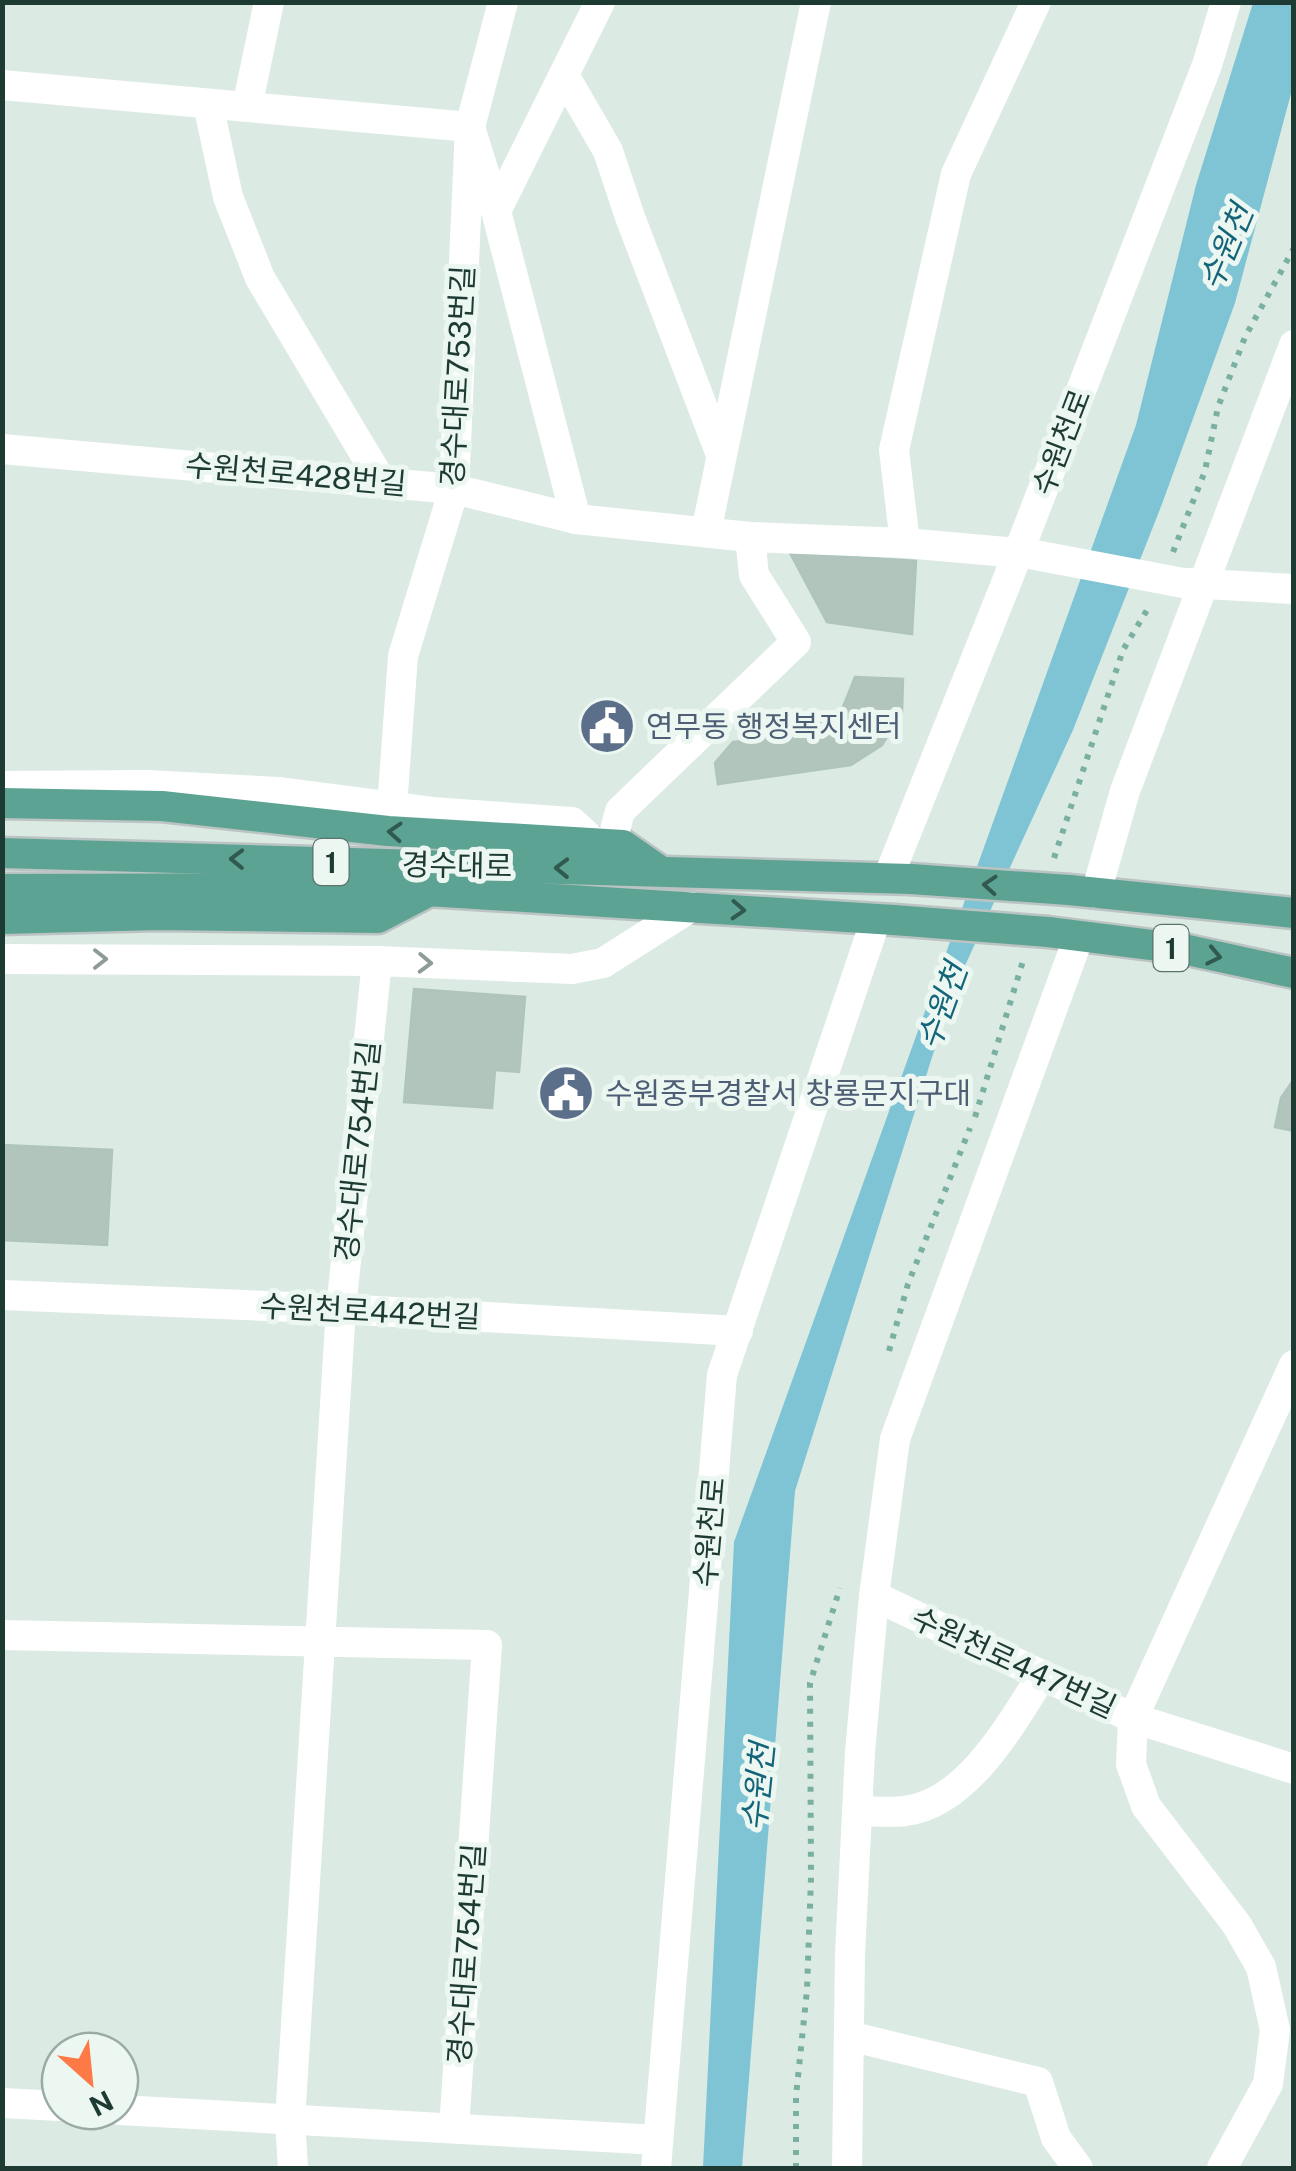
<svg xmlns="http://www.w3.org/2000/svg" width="1296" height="2171" font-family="'Public Sans','Noto Sans KR',sans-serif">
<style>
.water{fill:#7ec4d5}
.building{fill:#b1c5bd;stroke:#aec4bc;stroke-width:2.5}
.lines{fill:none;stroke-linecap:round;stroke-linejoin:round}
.major-casing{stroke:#bbc4c2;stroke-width:35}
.path{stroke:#7ab0a1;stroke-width:6;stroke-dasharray:5 8;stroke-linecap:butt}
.minor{stroke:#fff;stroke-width:30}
.major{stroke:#5da394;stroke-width:30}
.major-bridge-casing{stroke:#bbc4c2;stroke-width:35;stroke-linecap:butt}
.minor-bridge{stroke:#fff;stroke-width:30}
.major-bridge{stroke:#5da394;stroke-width:30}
.oneway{stroke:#305a50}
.oneway2{stroke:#8e9c99}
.labels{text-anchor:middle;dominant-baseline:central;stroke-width:10;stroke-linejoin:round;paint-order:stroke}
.shield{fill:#edf7f2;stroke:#5b736c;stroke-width:2.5}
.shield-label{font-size:28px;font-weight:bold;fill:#1d3a33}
.street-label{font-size:30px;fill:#1d3a33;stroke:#edf7f2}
.service-label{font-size:30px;fill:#4e5e75;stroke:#edf7f2;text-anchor:start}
.water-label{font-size:32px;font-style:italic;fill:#14657a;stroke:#edf7f2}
</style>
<rect width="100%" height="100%" fill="#dceae4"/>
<polygon class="water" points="1253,3 1293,3 1293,86 1235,303 1162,504 1073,730 952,994 795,1491 742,2168 703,2168 734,1542 1136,425 1196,185"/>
<g class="building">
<polygon points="790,553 916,561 912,634 827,622"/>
<polygon points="855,677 903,679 902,712 882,745 851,765 718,784 715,763 733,742 755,740 754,724 828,720 843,707"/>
<polygon points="414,989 525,997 519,1072 495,1070 492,1108 404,1102"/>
<polygon points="1294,1079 1294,1131 1275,1127 1281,1098"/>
<polygon points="2,1145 112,1150 107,1245 2,1240"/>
</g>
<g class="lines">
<g class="major-casing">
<g id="major">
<polyline points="2,803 162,806 388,831 623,845 659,870"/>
<polyline points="2,853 911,879"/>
<polyline points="2,889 379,888 894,920"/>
<polyline points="1069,890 1294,913"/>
<polyline points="2,919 158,915 378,918 428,892"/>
<polyline points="1048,932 1183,949 1294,973"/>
</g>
</g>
<g class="path">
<polyline points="1173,552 1205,471 1218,407 1245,337 1294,248"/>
<polyline points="1054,858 1123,650 1150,605"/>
<polyline points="975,1117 1023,961"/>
<polyline points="889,1351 908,1284 970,1128"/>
<polyline points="796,2168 796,2096 807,1990 811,1878 810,1683 840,1588"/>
</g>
<g class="minor">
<polyline points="564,75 608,151 630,217 721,455"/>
<polyline points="2,85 470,127 496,211 576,519"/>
<polyline points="208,104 228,197 260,278 381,481"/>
<polyline points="247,107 269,2"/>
<polyline points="496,211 600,2"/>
<polyline points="2,449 454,489 576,519 750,537 905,543 1030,554"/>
<polyline points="706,532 816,2"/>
<polyline points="905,543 894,450 956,174 1036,2"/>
<polyline points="1187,583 1294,589"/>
<polyline points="2,786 147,785 278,792 432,812 572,822 595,843"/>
<polyline points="392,807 403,656 454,489 470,127 503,2"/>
<polyline points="611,845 620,811 796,642 754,575 750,537"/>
<polyline points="888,878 1019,551 1207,65 1226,2"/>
<polyline points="1096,893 1125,791 1294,345"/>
<polyline points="2,959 377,961 572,969 603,963 691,907"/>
<polyline points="2,1295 341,1309 738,1331"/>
<polyline points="874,1596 1133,1718 1294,1769"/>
<polyline points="2,1635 487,1645 454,2128"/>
<path d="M857,1811C873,1811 889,1813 905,1811C967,1804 1012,1723 1042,1675"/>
<polyline points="849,2036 1038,2082 1056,2138 1078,2168"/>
<polyline points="2,2103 60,2106"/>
<polyline points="120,2110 658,2140"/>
<polyline points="293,2168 290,2120 341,1309 377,961"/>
<polyline points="656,2168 722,1375 876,919"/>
<polyline points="847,2168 850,1955 860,1752 874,1596 895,1439 1079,936"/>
<polyline points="1222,2168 1268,2084 1275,2030 1261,1967 1237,1925 1146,1806 1131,1764 1133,1718 1294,1365"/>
</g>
<use href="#major" class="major"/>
<g class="major-bridge-casing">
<g id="major-bridge">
<polyline points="911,879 1069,890"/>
<polyline points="894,920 1048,932"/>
</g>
</g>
<polyline class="minor-bridge" points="1030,554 1183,583"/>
<use href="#major-bridge" class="major-bridge"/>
</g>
<defs><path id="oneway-chevron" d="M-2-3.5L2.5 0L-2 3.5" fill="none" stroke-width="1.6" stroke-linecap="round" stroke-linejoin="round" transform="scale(2.5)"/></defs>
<g class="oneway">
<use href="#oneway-chevron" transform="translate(395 832) rotate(-176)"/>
<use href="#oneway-chevron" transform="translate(237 859) rotate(-179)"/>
<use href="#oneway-chevron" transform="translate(562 868) rotate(-179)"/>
<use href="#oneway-chevron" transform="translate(990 885) rotate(-176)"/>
<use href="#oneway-chevron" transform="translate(738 910) rotate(3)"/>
<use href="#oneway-chevron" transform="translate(1214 956) rotate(12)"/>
</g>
<g class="oneway2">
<use href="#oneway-chevron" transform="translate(100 959)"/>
<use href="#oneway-chevron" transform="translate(425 963) rotate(2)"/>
</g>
<defs>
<g id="civic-disc" transform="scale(2.875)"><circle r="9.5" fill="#5c6f8a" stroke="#edf7f2"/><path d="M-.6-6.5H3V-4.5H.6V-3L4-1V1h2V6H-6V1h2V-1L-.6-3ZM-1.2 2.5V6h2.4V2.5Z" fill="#fff"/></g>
</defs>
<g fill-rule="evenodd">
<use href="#civic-disc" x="607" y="726"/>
<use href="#civic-disc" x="566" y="1093"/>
</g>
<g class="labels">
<g class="shield">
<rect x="313.5" y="839" width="35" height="46" rx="8"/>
<rect x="1153.5" y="925" width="35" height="46" rx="8"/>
</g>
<g class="shield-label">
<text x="331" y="862">1</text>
<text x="1171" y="948">1</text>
</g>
<g class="street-label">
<text transform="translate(457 376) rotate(-87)">경수대로753번길</text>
<text transform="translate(1061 442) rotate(-69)">수원천로</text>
<text transform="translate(296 474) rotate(5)">수원천로428번길</text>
<text transform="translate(457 865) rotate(1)">경수대로</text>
<text transform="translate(357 1151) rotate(-84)">경수대로754번길</text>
<text transform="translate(370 1311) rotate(3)">수원천로442번길</text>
<text transform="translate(709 1532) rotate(-85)">수원천로</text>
<text transform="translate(1014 1662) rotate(25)">수원천로447번길</text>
<text transform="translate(466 1954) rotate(-86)">경수대로754번길</text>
</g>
<g class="service-label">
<text x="646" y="726">연무동 행정복지센터</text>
<text x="605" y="1093">수원중부경찰서 창룡문지구대</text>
</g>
<g class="water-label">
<text transform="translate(1226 247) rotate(-67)">수원천</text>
<text transform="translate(942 1006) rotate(-70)">수원천</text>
<text transform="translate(758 1787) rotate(-84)">수원천</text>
</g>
</g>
<rect width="1296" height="2171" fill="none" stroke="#1d3a33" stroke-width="10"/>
<g transform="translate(90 2081) rotate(153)"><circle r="48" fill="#edf7f2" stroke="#9aaba6" stroke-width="2.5"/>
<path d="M0-8L18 38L0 25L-18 38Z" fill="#fd7a47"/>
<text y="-15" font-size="28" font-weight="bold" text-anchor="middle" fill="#1d3a33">N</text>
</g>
</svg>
